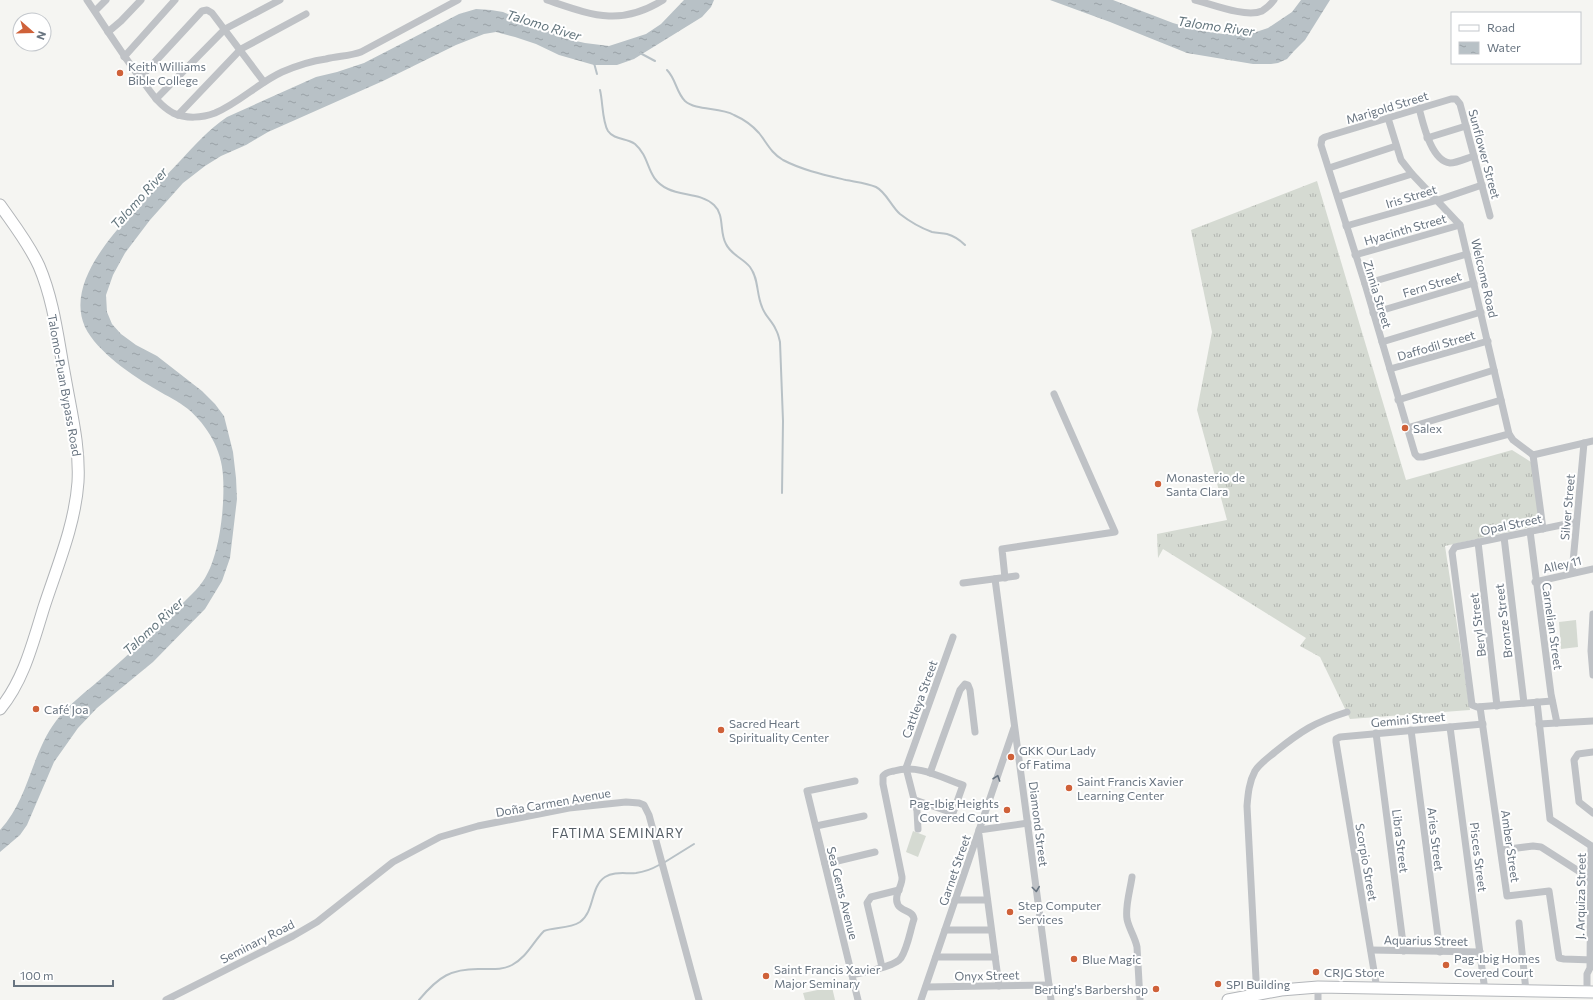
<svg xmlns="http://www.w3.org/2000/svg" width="1593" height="1000" font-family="Commissioner,sans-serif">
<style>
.grass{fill:url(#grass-tufts)}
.pitch{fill:#d5dad2}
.water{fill:url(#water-ripples)}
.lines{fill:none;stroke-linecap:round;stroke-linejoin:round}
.stream{stroke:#b8c1c6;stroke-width:2}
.primary-casing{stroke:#b3b6ba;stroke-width:13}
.trunk-casing{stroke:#b2b5b8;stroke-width:13}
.minor{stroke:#bfc2c6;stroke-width:7}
.primary{stroke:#fff;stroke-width:11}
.trunk{stroke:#fff;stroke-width:11}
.oneway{stroke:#687480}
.poi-dot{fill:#cf6139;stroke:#fff;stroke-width:1.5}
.labels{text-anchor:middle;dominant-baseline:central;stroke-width:4;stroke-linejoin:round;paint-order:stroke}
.poi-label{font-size:12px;fill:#687480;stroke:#fff;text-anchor:start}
.street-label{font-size:12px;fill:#687480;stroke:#fff}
.water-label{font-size:13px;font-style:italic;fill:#63757d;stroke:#fff}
.neighbourhood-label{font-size:13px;letter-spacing:1px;fill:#555e66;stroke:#fff}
</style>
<defs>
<pattern id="grass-tufts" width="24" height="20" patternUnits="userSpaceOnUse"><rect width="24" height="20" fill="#d5dad2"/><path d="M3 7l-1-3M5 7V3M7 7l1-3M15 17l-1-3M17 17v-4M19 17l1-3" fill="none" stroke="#b1b5b0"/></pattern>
<pattern id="water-ripples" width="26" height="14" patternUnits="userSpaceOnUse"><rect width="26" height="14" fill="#b8c1c6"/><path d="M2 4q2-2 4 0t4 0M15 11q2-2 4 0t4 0" fill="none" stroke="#99a1a6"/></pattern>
</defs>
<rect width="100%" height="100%" fill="#f5f5f2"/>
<polygon class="grass" points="1317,181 1406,480 1512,450 1531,462 1540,525 1445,546 1470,710 1350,719 1320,657 1300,646 1306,638 1163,549 1158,558 1157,534 1227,520 1197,410 1212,332 1191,230"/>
<g class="pitch">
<polygon points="1576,620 1578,647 1561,649 1559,622"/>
<polygon points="913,831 926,836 918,857 906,852"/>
<polygon points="832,987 835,1000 805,1000 803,993"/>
</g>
<g class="water">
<path d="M684,0H714L711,7L702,17L634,59L617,65H594L559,55L536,44L515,37L496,32L484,34L456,45L383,81L268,132L246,145L221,156L205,166L183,183L150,220L125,253L113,275L106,295L107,312L112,324L121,334L136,345L157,356L202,391L215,404L224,416L233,452L236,478L237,499L230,558L222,581L205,609L153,662L97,708L78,728L54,762L27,825L20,835L0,852V830C29,799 31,754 56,721C69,704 87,691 103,677C128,655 153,632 177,609C186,599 198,590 205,578C220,554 225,504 223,476C222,450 207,425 188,409C178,401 167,396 157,390C133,376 97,352 85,327C67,287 106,242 130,215C147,196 163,179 180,161C195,145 209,129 227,117L316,77L337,72L364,63L459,14L476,9L491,10L503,12L567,39L585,43L609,46L646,34L661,24Z"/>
<polygon points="1050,0 1113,0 1173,23 1197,30 1223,34 1250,34 1268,28 1292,12 1301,0 1330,0 1305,40 1294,51 1287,59 1278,63 1271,64 1253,64 1187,53 1110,22"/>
</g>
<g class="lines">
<g class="stream">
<polyline points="640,53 655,61"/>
<polyline points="594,63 597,74"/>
<path d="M667,70C676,79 676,92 685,101C696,111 720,107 734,115C743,119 752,125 759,133C767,143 771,153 783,160C802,170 825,175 846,180C856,182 867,183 876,187C886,192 891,206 900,214C909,221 921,228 932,232C937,233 942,233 947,234C954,236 960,240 965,245"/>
<path d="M600,90C603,102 602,121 608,131C614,140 627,138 635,144C652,159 645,178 668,189C682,196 701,193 714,205C725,215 719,232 726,244C731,255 743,258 750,267C759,279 756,293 762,307C765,316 773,322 776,330C778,333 779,338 780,342L783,421L782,493"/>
<polyline points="665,862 694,844"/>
<path d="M419,1000C438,977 451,968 482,969C492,969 503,970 512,965C527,957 533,942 544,931C555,927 569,929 580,922C595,911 590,887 605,877C614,871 626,874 636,873C644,872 652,869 659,865"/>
</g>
<g class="primary-casing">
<polyline id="primary" points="1228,1000 1281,990 1318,987 1593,992"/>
</g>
<g class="trunk-casing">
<path id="trunk" d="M0,205C14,225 29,244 39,266C54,301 58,340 65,377C71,412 80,447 78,482C75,525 57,567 44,607C33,642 24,680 0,709"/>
</g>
<g class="minor">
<path d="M87,0C106,28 123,56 144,83C152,94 160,106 173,113C186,119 202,118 215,113C239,103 258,83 282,72C296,66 311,61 326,59C338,56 350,56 361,52L458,0"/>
<path d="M547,0C592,15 620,27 663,0"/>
<path d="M1195,0C1211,4 1246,18 1262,11C1267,8 1271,4 1274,0"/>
<polyline points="95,11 106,0"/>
<polyline points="108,32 121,21 141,0"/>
<polyline points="124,57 175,0"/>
<polyline points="140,78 202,11 207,10 212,13 264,82"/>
<polyline points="156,99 225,29 280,0"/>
<path d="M1419,108C1423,123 1431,161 1450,163C1457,163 1467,158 1474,156"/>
<polyline points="178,115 241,49 306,14"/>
<polyline points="1388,118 1401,160 1412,174 1460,225 1509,434 1513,440 1533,455"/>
<polyline points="1427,138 1466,126"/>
<polyline points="1329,168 1396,146"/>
<polyline points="1338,197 1412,174"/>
<polyline points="1490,216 1460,104 1456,99 1451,99 1325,137 1322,139 1321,145 1365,284 1415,454 1418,457 1423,457 1509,434"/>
<polyline points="1346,226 1438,200 1482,185"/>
<polyline points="1355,255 1460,225"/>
<polyline points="1365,284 1467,254"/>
<polyline points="1373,313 1474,283"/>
<polyline points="1382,342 1481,312"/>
<polyline points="1390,369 1488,341"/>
<polyline points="1398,400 1494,370"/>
<polyline points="1407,428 1501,400"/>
<polyline points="1533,455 1543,529"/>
<polyline points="1533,455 1593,441"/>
<polyline points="1530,531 1551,694 1557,723"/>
<polyline points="1504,537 1524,703"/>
<polyline points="1478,542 1497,706"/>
<polyline points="1572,573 1584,443"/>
<polyline points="1005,578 1002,549 1115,532 1054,394"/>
<polyline points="995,579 1051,1000"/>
<polyline points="1535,582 1593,569"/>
<polyline points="963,583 1016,576"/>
<polyline points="1593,614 1591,651 1593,675"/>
<polyline points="1552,701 1477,707 1472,705 1452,552 1455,547 1576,522"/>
<polyline points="1537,702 1550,819 1593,847"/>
<polyline points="1480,707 1507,896 1549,891 1559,958 1564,959 1593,960"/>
<polyline points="1539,724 1593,721"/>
<polyline points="1450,727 1485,991"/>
<polyline points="1411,730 1440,952"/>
<polyline points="1376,733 1404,951"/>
<polyline points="1593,752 1578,754 1574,760 1579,802 1593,813"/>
<polyline points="930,773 960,690 965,684 968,685 970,690 975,732"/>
<polyline points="855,781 807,791 858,1000"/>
<polyline points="816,826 864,816"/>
<polyline points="918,829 917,811 906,768 953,637"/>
<polyline points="979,830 1028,823"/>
<polyline points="979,835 999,986"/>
<polyline points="1501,850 1533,846 1541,847 1591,879"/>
<polyline points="825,864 875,852"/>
<path d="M1132,877C1130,891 1125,906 1127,919C1129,929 1135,937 1137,947L1140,1000"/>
<polyline points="955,900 987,900"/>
<polyline points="1519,923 1526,991"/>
<polyline points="945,930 991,930"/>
<polyline points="1371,950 1480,952"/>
<polyline points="936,957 995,957"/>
<polyline points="882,967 867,903 871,897 899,890"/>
<path d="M852,975C863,972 895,967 901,958C908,947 910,931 914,919C913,910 902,912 898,905C893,895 903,886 902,877L883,784V776C886,772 889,772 894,771C918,764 940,777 963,785L953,813L915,800"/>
<polyline points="926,987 1049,985"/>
<polyline points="1377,989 1336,742 1336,739 1340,737 1483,724"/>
<polyline points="1587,992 1587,974 1590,968 1591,846"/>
<path d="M1257,998L1247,806C1248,794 1249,782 1255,771C1260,763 1268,758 1275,752C1301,731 1315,722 1347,712"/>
<polyline points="166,1000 293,936 317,922 393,862 440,837 478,826 569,808 626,802 639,803 644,805 649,815 699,1000"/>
<polyline points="921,1000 1014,728"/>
<polyline points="1318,1000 1318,987"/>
</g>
<use href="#primary" class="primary"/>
<use href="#trunk" class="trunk"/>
</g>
<defs><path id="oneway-chevron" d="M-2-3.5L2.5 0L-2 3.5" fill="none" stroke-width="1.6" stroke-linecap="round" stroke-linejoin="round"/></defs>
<g class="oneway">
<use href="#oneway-chevron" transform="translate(997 778) rotate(-71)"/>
<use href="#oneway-chevron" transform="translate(1036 889) rotate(83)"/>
</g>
<g class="poi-dot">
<circle cx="120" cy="73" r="4"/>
<circle cx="1405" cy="428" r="4"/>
<circle cx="1158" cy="484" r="4"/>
<circle cx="36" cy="709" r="4"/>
<circle cx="721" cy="730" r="4"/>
<circle cx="1011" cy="757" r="4"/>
<circle cx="1069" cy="788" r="4"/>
<circle cx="1007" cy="810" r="4"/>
<circle cx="1010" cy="912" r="4"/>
<circle cx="1074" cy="959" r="4"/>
<circle cx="1446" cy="965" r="4"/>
<circle cx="1316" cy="972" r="4"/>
<circle cx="766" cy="976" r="4"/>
<circle cx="1218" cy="984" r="4"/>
<circle cx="1156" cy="989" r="4"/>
</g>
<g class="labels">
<g class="poi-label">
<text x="128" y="66">Keith Williams<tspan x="128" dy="14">Bible College</tspan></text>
<text x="1413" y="428">Salex</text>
<text x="1166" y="477">Monasterio de<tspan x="1166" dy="14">Santa Clara</tspan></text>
<text x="44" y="709">Café Joa</text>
<text x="729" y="723">Sacred Heart<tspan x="729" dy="14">Spirituality Center</tspan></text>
<text x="1019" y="750">GKK Our Lady<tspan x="1019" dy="14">of Fatima</tspan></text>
<text x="1077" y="781">Saint Francis Xavier<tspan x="1077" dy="14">Learning Center</tspan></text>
<text x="999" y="803" text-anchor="end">Pag-Ibig Heights<tspan x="999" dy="14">Covered Court</tspan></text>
<text x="1018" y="905">Step Computer<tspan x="1018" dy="14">Services</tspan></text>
<text x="1454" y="958">Pag-Ibig Homes<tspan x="1454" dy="14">Covered Court</tspan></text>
<text x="1082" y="959">Blue Magic</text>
<text x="774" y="969">Saint Francis Xavier<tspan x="774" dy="14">Major Seminary</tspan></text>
<text x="1324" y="972">CRJG Store</text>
<text x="1226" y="984">SPI Building</text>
<text x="1148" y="989" text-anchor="end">Berting's Barbershop</text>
</g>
<g class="street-label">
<text transform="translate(1387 107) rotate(-17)">Marigold Street</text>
<text transform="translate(1485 154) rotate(75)">Sunflower Street</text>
<text transform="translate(1411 196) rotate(-17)">Iris Street</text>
<text transform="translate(1405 229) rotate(-16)">Hyacinth Street</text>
<text transform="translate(1485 278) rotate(77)">Welcome Road</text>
<text transform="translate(1432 284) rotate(-17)">Fern Street</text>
<text transform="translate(1378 294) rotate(73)">Zinnia Street</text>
<text transform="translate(1436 345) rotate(-16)">Daffodil Street</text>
<text transform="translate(65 385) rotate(80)">Talomo-Puan Bypass Road</text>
<text transform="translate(1567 507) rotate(-85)">Silver Street</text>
<text transform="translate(1511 524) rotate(-12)">Opal Street</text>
<text transform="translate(1562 564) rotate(-13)">Alley 11</text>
<text transform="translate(1503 621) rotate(-97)">Bronze Street</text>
<text transform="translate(1477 625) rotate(-97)">Beryl Street</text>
<text transform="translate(1553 626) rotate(82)">Carnelian Street</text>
<text transform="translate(919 699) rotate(-70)">Cattleya Street</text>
<text transform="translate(1408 719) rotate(-5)">Gemini Street</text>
<text transform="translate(553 802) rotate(-10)">Doña Carmen Avenue</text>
<text transform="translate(1039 824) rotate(83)">Diamond Street</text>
<text transform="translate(1436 839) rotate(83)">Aries Street</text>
<text transform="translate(1401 841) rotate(83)">Libra Street</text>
<text transform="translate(1511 846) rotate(82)">Amber Street</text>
<text transform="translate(1479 857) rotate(83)">Pisces Street</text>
<text transform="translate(1367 862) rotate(80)">Scorpio Street</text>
<text transform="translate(954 870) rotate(-71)">Garnet Street</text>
<text transform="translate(843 893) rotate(76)">Sea Gems Avenue</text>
<text transform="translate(1580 896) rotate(-89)">J. Arquiza Street</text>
<text transform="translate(1426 940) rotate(1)">Aquarius Street</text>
<text transform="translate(257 941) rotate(-27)">Seminary Road</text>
<text transform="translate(987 975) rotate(-1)">Onyx Street</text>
</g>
<g class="water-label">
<text transform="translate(544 25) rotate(17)">Talomo River</text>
<text transform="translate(1216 26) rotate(8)">Talomo River</text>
<text transform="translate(139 198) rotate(-48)">Talomo River</text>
<text transform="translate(153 626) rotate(-43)">Talomo River</text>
</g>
<g class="neighbourhood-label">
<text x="618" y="833">FATIMA SEMINARY</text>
</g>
</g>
<rect x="1451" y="12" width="130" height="52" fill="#ffffff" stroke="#c3c7cc"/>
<rect x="1459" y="25" width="20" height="6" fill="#ffffff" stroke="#c3c7cc"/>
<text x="1487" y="32" font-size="12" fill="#687480">Road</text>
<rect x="1459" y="42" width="20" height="12" fill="url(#water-ripples)" stroke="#c3c7cc"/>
<text x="1487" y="52" font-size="12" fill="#687480">Water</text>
<g transform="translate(32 32) rotate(110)"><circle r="19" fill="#ffffff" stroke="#c3c7cc"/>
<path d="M0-3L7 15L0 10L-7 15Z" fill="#cf6139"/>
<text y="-6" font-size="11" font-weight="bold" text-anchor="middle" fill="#687480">N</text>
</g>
<path d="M14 980v6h99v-6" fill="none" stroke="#687480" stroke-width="2"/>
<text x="20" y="980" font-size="12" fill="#687480" stroke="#ffffff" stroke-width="3" paint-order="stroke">100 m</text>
</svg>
